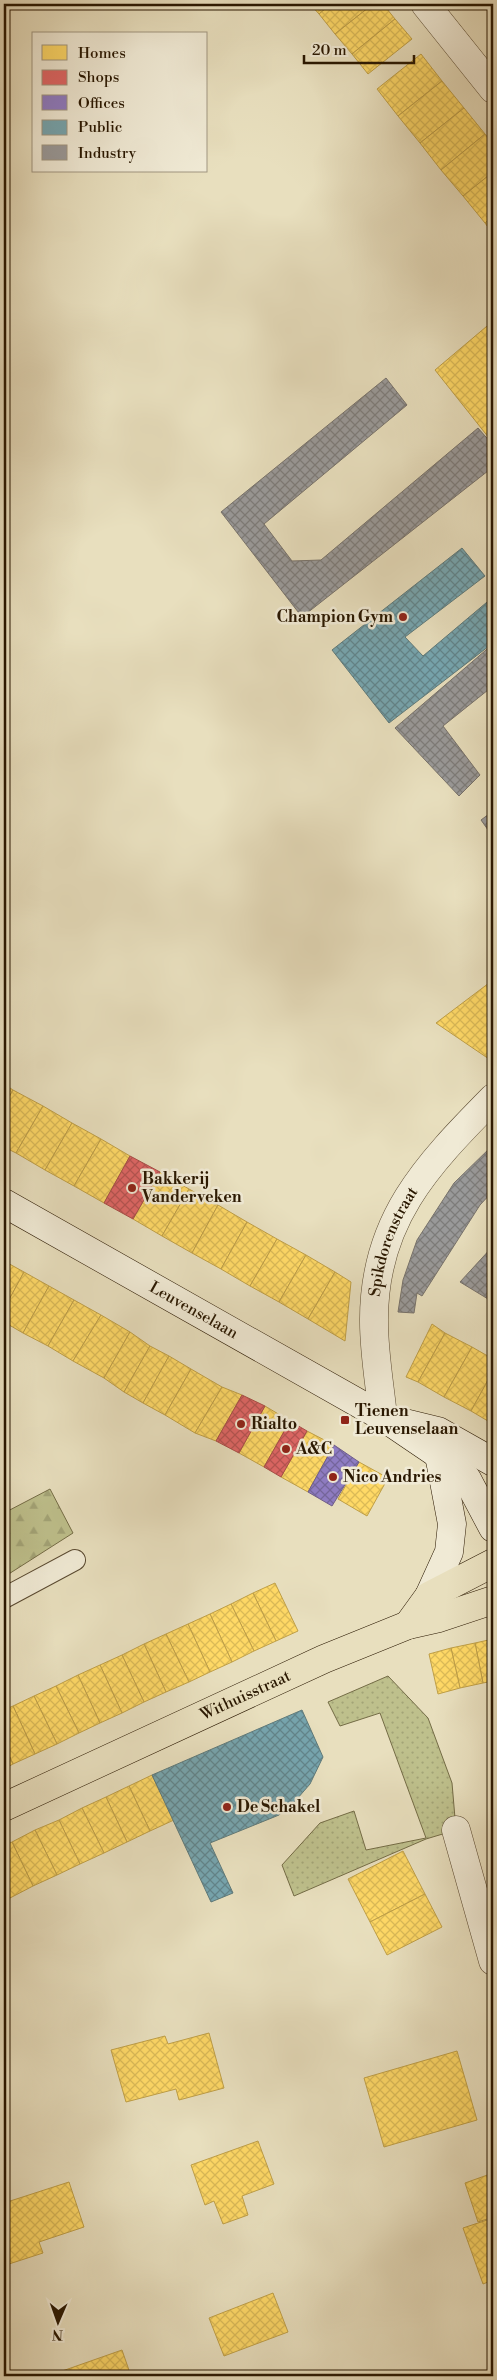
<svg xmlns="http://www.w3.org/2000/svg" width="497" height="2380" font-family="'Libre Bodoni',serif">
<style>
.grass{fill:url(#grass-dots);stroke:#746c46}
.forest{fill:url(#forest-firs);stroke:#746c46}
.homes{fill:url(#homes-cross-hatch);stroke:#bf9f47}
.shops{fill:url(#shops-cross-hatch);stroke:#a94e47}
.offices{fill:url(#offices-cross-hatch);stroke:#705e88}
.public{fill:url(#public-cross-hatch);stroke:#5f7a7a}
.industry{fill:url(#industry-cross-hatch);stroke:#77726b}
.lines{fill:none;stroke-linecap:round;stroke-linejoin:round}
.lane-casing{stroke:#594930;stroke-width:22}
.street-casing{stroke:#594930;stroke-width:29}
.secondary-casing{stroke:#291700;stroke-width:29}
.primary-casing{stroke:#291700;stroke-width:29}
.lane{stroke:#f0ead5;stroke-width:20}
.street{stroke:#f0ead5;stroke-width:28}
.secondary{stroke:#f0ead5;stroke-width:28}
.primary{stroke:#e8dfbe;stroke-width:28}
.poi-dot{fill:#8f2418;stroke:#f0ead5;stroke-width:2}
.labels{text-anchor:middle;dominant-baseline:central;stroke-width:5;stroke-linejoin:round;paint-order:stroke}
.poi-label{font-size:16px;font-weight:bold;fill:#291700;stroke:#f0ead5;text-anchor:start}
.street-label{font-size:16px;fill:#291700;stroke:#f0ead5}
</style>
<defs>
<pattern id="grass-dots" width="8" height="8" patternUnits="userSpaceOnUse" patternTransform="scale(1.25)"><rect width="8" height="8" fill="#bec08c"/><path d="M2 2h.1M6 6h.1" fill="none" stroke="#a3a477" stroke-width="1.8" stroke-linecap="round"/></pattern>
<pattern id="forest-firs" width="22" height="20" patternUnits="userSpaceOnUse" patternTransform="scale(1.25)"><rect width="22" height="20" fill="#bec08c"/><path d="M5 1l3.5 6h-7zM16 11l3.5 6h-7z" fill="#a3a477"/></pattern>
<pattern id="homes-cross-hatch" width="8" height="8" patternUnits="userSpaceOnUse" patternTransform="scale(1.25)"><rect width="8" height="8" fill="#ffd966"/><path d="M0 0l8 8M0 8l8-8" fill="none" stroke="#dbba57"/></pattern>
<pattern id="shops-cross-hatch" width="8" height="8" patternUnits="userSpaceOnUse" patternTransform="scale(1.25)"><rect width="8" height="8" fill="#e06666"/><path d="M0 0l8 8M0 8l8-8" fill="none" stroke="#b65352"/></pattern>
<pattern id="offices-cross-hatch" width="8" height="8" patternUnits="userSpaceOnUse" patternTransform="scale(1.25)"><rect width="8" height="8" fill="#8e7cc3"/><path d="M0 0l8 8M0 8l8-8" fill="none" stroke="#74659c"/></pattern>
<pattern id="public-cross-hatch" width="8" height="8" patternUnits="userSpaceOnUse" patternTransform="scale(1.25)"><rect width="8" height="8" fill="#76a5af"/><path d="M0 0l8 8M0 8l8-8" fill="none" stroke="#61858c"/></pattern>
<pattern id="industry-cross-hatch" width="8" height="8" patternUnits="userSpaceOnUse" patternTransform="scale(1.25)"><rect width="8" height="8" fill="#999"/><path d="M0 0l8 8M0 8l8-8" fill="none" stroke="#7d7c7a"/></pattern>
</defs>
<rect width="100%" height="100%" fill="#e8dfbe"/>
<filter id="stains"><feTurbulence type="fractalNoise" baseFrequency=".004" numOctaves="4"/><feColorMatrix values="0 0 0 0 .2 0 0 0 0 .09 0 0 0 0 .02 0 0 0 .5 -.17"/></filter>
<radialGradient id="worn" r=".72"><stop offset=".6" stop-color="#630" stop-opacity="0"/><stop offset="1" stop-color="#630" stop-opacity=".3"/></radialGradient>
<polygon class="grass" points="388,1676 428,1718 452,1783 456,1830 426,1839 294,1896 282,1865 320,1823 354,1811 366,1850 426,1838 380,1713 340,1726 328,1702"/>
<polygon class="forest" points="50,1489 73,1533 4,1577 4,1513"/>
<g class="homes">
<polygon points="310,4 331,4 319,14"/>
<polygon points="331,4 373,4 335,34 319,14"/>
<polygon points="373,4 383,4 395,19 352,54 335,34"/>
<polygon points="395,19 412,39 368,74 352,54"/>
<polygon points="421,54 442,81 398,116 377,89"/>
<polygon points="442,81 464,108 420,143 398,116"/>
<polygon points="464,108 485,134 441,170 420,143"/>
<polygon points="485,134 493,144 493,172 463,196 441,170"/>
<polygon points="493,172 493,216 485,223 463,196"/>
<polygon points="493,216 493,234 485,223"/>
<polygon points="493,321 493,443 435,370"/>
<polygon points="493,980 493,1055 489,1059 436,1023"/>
<polygon points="4,1084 13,1090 4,1106"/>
<polygon points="13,1090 43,1106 16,1153 4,1147 4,1106"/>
<polygon points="43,1106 72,1123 45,1170 16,1153"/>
<polygon points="72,1123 101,1139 74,1186 45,1170"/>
<polygon points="101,1139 130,1156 104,1203 74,1186"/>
<polygon points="160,1172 189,1189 162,1236 133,1219"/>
<polygon points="189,1189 218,1205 192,1253 162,1236"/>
<polygon points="218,1205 247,1222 221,1269 192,1253"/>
<polygon points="247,1222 277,1239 250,1286 221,1269"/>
<polygon points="277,1239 306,1255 279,1302 250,1286"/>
<polygon points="306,1255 335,1272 308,1319 279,1302"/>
<polygon points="4,1261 24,1272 4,1309"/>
<polygon points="24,1272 49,1286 23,1333 4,1322 4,1309"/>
<polygon points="335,1272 351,1282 345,1341 308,1319"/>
<polygon points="49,1286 74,1300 48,1346 23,1333"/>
<polygon points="74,1300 101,1315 73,1361 48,1346"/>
<polygon points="101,1315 130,1332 104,1378 73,1361"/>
<polygon points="432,1324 445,1333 418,1382 406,1377"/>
<polygon points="130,1332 150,1346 124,1392 104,1378"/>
<polygon points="445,1333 472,1347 444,1397 418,1382"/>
<polygon points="150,1346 169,1356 143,1403 124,1392"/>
<polygon points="472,1347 493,1359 493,1371 471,1411 444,1397"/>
<polygon points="169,1356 191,1369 165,1415 143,1403"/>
<polygon points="191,1369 222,1387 195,1433 165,1415"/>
<polygon points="493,1371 493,1424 471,1411"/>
<polygon points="222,1387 242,1395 216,1441 195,1433"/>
<polygon points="265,1406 290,1421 264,1467 239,1453"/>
<polygon points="307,1431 334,1445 308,1492 281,1477"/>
<polygon points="359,1462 388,1478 367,1516 338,1499"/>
<polygon points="275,1583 298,1631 276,1641 253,1593"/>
<polygon points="253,1593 276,1641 254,1651 231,1604"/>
<polygon points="231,1604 254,1651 232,1662 210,1614"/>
<polygon points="210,1614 232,1662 210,1672 188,1624"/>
<polygon points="188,1624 210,1672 189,1682 166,1634"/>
<polygon points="166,1634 189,1682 166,1692 144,1644"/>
<polygon points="493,1639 493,1681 483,1683 475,1643"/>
<polygon points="475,1643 483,1683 460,1688 451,1648"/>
<polygon points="144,1644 166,1692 144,1702 122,1655"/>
<polygon points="451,1648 460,1688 438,1694 429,1654"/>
<polygon points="122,1655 144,1702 122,1713 100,1665"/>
<polygon points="100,1665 122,1713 100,1723 78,1675"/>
<polygon points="78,1675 100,1723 79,1733 56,1686"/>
<polygon points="56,1686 79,1733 57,1744 34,1696"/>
<polygon points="34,1696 57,1744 35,1754 13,1706"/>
<polygon points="13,1706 35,1754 13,1764 4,1745 4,1710"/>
<polygon points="4,1745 13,1764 4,1769"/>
<polygon points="152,1775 174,1820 150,1831 129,1786"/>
<polygon points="129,1786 150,1831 127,1842 106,1797"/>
<polygon points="106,1797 127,1842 104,1853 82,1808"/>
<polygon points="82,1808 104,1853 80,1864 59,1820"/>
<polygon points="59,1820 80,1864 57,1875 35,1830"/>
<polygon points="35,1830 57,1875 33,1886 12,1842"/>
<polygon points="12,1842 33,1886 10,1898 4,1885 4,1846"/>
<polygon points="403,1851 425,1894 370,1922 348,1879"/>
<polygon points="4,1885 10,1898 4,1901"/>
<polygon points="425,1894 442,1927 387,1955 370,1922"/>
<polygon points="209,2033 224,2088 179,2100 176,2089 126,2102 111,2050 165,2036 168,2044"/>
<polygon points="457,2051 477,2120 384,2147 364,2078"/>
<polygon points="258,2141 274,2184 242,2196 248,2215 223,2224 214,2201 205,2205 191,2165"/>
<polygon points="493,2173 493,2217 478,2222 465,2183"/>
<polygon points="69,2182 84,2227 39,2242 43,2253 9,2264 4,2250 4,2203"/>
<polygon points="493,2218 493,2280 483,2284 463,2228"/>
<polygon points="273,2293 288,2332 224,2356 209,2318"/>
<polygon points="122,2350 131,2376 48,2376"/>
</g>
<g class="shops">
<polygon points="130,1156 160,1172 133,1219 104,1203"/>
<polygon points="242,1395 265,1406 239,1453 216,1441"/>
<polygon points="290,1421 307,1431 281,1477 264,1467"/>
</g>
<polygon class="offices" points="334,1445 359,1462 332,1506 308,1492"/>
<g class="public">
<polygon points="462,548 485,576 405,637 423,656 493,597 493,643 389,723 332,650"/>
<polygon points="302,1710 323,1757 310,1784 297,1799 279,1815 210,1843 233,1893 211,1902 152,1775"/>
</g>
<g class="industry">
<polygon points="386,378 407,405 264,524 292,561 321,560 478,428 493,445 493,467 302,617 221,512"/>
<polygon points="493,644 493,686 443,726 480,775 459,796 395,728"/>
<polygon points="493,811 493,837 481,820"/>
<polygon points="493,1145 493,1191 480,1205 422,1296 417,1293 414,1313 398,1312 403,1280 417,1240 454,1183"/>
<polygon points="493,1246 493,1302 460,1282"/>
</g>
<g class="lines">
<g class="lane-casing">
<polyline id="lane" points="4,1598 75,1560"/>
</g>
<g class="street-casing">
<g id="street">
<polyline points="425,4 493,89"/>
<path id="s1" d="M383,1417C380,1386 374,1354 374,1322C373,1221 426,1166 493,1098"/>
<polyline points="456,1830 493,1961"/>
</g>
</g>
<g class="secondary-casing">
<g id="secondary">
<path id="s2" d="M4,1203L383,1417L439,1455L467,1479L493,1528"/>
<polyline points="401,1422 438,1431 493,1462"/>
<polyline points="429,1596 449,1552 452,1524 439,1455"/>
</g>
</g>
<g class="primary-casing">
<g id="primary">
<polyline points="408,1625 429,1596 493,1563"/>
<path id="s3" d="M4,1807L324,1659L408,1625L439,1618L493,1600"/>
</g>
</g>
<use href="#lane" class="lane"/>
<use href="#street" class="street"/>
<use href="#secondary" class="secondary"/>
<use href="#primary" class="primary"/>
</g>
<g class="poi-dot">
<circle cx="403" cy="617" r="5"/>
<circle cx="132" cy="1188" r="5"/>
<rect x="340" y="1415" width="10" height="10" rx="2.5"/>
<circle cx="241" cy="1424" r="5"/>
<circle cx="286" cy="1449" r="5"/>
<circle cx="333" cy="1477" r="5"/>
<circle cx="227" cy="1807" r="5"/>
</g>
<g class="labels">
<g class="poi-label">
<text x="393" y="617" text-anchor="end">Champion Gym</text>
<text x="142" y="1179">Bakkerij<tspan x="142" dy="18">Vanderveken</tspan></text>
<text x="355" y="1411">Tienen<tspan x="355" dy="18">Leuvenselaan</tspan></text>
<text x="251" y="1424">Rialto</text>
<text x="296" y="1449">A&amp;C</text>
<text x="343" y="1477">Nico Andries</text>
<text x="237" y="1807">De Schakel</text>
</g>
<g class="street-label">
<text stroke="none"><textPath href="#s1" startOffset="179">Spikdorenstraat</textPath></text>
<text stroke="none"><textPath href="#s2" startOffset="218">Leuvenselaan</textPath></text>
<text stroke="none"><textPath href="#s3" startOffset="266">Withuisstraat</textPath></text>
</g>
</g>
<rect width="497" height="2380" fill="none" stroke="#e8dfbe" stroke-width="20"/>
<rect x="5" y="5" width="487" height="2370" fill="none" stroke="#291700" stroke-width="2.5"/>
<rect x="10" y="10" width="477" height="2360" fill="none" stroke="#291700"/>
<rect x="32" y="32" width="175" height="140" fill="#f0ead5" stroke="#a09680"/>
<rect x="42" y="45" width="25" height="15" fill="#ffd966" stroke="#a09680"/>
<text x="78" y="58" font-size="15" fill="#291700">Homes</text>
<rect x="42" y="70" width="25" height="15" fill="#e06666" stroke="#a09680"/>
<text x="78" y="82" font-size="15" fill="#291700">Shops</text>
<rect x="42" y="95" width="25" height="15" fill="#8e7cc3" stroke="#a09680"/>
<text x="78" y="108" font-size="15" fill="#291700">Offices</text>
<rect x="42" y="120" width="25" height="15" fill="#76a5af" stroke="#a09680"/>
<text x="78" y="132" font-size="15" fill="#291700">Public</text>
<rect x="42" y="145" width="25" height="15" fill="#999999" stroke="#a09680"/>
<text x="78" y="158" font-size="15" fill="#291700">Industry</text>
<g transform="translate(58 2322) rotate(182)" stroke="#f0ead5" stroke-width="4" paint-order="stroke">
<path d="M0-4L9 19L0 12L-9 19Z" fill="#291700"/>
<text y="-8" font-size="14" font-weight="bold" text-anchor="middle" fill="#291700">N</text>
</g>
<path d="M304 55v8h110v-8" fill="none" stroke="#291700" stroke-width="2.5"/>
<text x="312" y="55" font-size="15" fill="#291700" stroke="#f0ead5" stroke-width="4" paint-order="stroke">20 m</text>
<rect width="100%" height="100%" filter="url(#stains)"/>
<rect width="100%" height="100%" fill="url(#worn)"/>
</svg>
